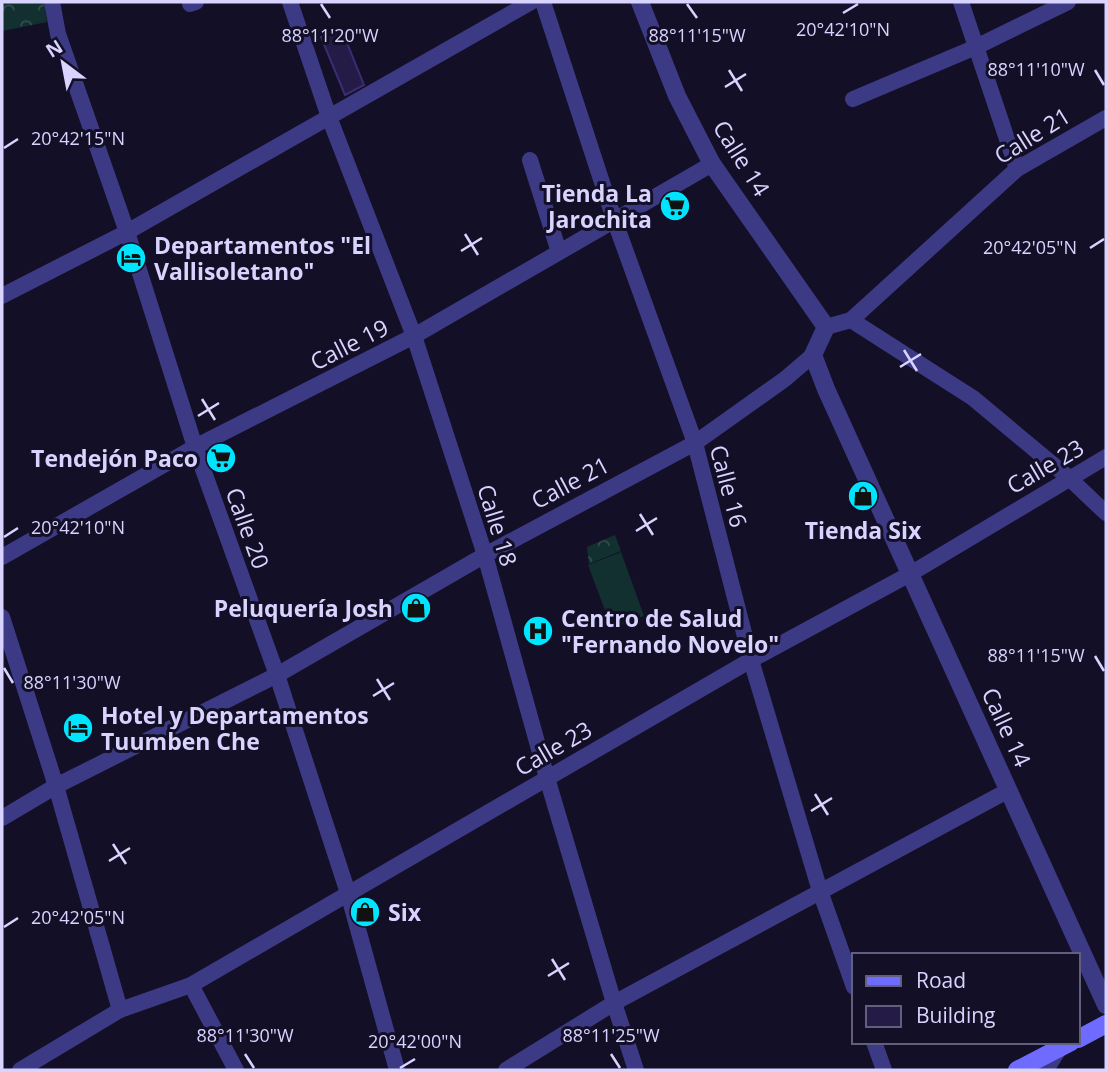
<svg xmlns="http://www.w3.org/2000/svg" width="1108" height="1072" font-family="'Open Sans',sans-serif">
<style>
.forest{fill:url(#forest-crowns)}
.pitch{fill:#12302f}
.building{fill:#241b47;stroke:#3b2d73;stroke-width:2}
.lines{fill:none;stroke-linecap:round;stroke-linejoin:round}
.minor{stroke:#3d3a85;stroke-width:16}
.tertiary{stroke:#3d3a85;stroke-width:18}
.secondary{stroke:#6f6bff;stroke-width:18}
.ticks{fill:none;stroke:#d9d4ff;stroke-width:2.5}
.labels{text-anchor:middle;dominant-baseline:central;stroke-width:6;stroke-linejoin:round;paint-order:stroke}
.street-label{font-size:23px;fill:#d9d4ff;stroke:#130f26}
.poi-label{font-size:23px;font-weight:bold;fill:#d9d4ff;stroke:#130f26;text-anchor:start}
.ticks-label{font-size:18px;text-anchor:middle;fill:#d9d4ff;stroke:#130f26;stroke-width:6;stroke-linejoin:round;paint-order:stroke}
</style>
<defs>
<pattern id="forest-crowns" width="20" height="18" patternUnits="userSpaceOnUse" patternTransform="scale(1.75)"><rect width="20" height="18" fill="#12302f"/><path d="M2 6a3 3 0 1 1 6 0M12 15a3 3 0 1 1 6 0" fill="none" stroke="#344d4e"/></pattern>
</defs>
<rect width="100%" height="100%" fill="#130f26"/>
<g class="forest">
<polygon points="2,2 44,2 47,22 2,31"/>
<polygon points="615,535 621,551 589,564 587,547"/>
</g>
<polygon class="pitch" points="621,552 644,616 612,629 588,565"/>
<polygon class="building" points="341,28 364,85 345,95 321,37"/>
<g class="lines">
<g class="minor">
<polyline points="52,2 58,34 127,232 195,447 277,675 348,893 397,1070"/>
<polyline points="290,2 329,117 414,336 485,555 547,778 614,1003 636,1070"/>
<polyline points="543,2 614,219 695,443 751,660 820,891 854,987"/>
<polyline points="961,2 1017,169"/>
<polyline points="190,4 196,2"/>
<polyline points="853,99 976,47 1068,2"/>
<polyline points="530,160 559,252"/>
<polyline points="2,296 127,232 531,2"/>
<polyline points="851,320 973,398 1069,478 1106,513"/>
<polyline points="826,327 851,320 1017,169 1106,118"/>
<polyline points="2,557 195,447 414,336 712,164"/>
<polyline points="2,617 56,786 120,1010"/>
<polyline points="2,818 56,786 277,675 485,555 695,443 785,379 813,355"/>
<polyline points="191,985 236,1070"/>
<polyline points="874,1042 884,1070"/>
<polyline points="20,1070 120,1010 191,985 751,660 910,574 1106,457"/>
<polyline points="506,1070 614,1003 1009,790"/>
<polyline points="1046,1070 1059,1049"/>
</g>
<polyline class="tertiary" points="640,2 677,96 712,164 826,327 813,355 826,389 1106,1005"/>
<g class="secondary">
<polyline points="1078,1039 1106,1024"/>
<polyline points="1017,1070 1071,1042"/>
</g>
</g>
<path class="ticks" d="M321,4L330,18M687,4L697,18M843,13L858,4M729,70L742,91M1095,70L1104,85M725,87L746,74M4,148L18,139M465,234L478,255M1090,248L1104,239M461,251L482,238M904,350L917,371M900,367L921,354M202,399L215,420M198,416L219,403M640,514L653,535M636,531L657,518M4,537L18,528M1095,656L1104,671M4,668L13,683M377,679L390,700M373,696L394,683M815,794L828,815M811,811L832,798M113,844L126,864M109,861L130,848M4,927L18,918M552,959L565,980M548,976L569,963M245,1054L254,1068M611,1054L620,1068M400,1068L415,1059"/>
<defs>
<g id="supermarket-disc" transform="scale(1.575)"><circle r="9.5" fill="#00e5ff" stroke="#130f26"/><path d="M-6-5.5h2.5l.6 2H6L4.5 2H-2.5L-4.4-4H-6ZM-1.5 3.2a1.3 1.3 0 1 0 .1 0ZM3 3.2a1.3 1.3 0 1 0 .1 0Z" fill="#111"/></g>
<g id="hotel-disc" transform="scale(1.575)"><circle r="9.5" fill="#00e5ff" stroke="#130f26"/><path d="M-6-4.5h1.5V1H6V5H4.5V3h-9V5H-6ZM-4 0a1.8 1.8 0 1 1 3.6 0ZM.5 0V-2.5h3Q6-2.5 6 0Z" fill="#111"/></g>
<g id="shop-disc" transform="scale(1.575)"><circle r="9.5" fill="#00e5ff" stroke="#130f26"/><path d="M-5-2.5h2.3a2.7 3.5 0 0 1 5.4 0H5L5.5 6h-11ZM-1.5-2.5h3a1.5 2.3 0 0 0-3 0Z" fill="#111"/></g>
<g id="hospital-disc" transform="scale(1.575)"><circle r="9.5" fill="#00e5ff" stroke="#130f26"/><path d="M-5-5h3v3.5h4V-5h3V5h-3V1.5h-4V5h-3Z" fill="#111"/></g>
</defs>
<g fill-rule="evenodd">
<use href="#supermarket-disc" x="675" y="206"/>
<use href="#hotel-disc" x="131" y="258"/>
<use href="#supermarket-disc" x="221" y="458"/>
<use href="#shop-disc" x="863" y="496"/>
<use href="#shop-disc" x="416" y="608"/>
<use href="#hospital-disc" x="538" y="631"/>
<use href="#hotel-disc" x="78" y="728"/>
<use href="#shop-disc" x="365" y="912"/>
</g>
<g class="labels">
<g class="street-label">
<text transform="translate(1032 135) rotate(-32)">Calle 21</text>
<text transform="translate(742 158) rotate(58)">Calle 14</text>
<text transform="translate(349 344) rotate(-27)">Calle 19</text>
<text transform="translate(1045 466) rotate(-30)">Calle 23</text>
<text transform="translate(570 482) rotate(-28)">Calle 21</text>
<text transform="translate(729 486) rotate(75)">Calle 16</text>
<text transform="translate(498 525) rotate(73)">Calle 18</text>
<text transform="translate(248 528) rotate(70)">Calle 20</text>
<text transform="translate(1007 727) rotate(65)">Calle 14</text>
<text transform="translate(553 748) rotate(-30)">Calle 23</text>
</g>
<g class="poi-label">
<text x="652" y="193" text-anchor="end">Tienda La<tspan x="652" dy="26">Jarochita</tspan></text>
<text x="154" y="245">Departamentos "El<tspan x="154" dy="26">Vallisoletano"</tspan></text>
<text x="198" y="458" text-anchor="end">Tendejón Paco</text>
<text x="863" y="530" text-anchor="middle">Tienda Six</text>
<text x="393" y="608" text-anchor="end">Peluquería Josh</text>
<text x="561" y="618">Centro de Salud<tspan x="561" dy="26">"Fernando Novelo"</tspan></text>
<text x="101" y="715">Hotel y Departamentos<tspan x="101" dy="26">Tuumben Che</tspan></text>
<text x="388" y="912">Six</text>
</g>
</g>
<g class="ticks-label">
<text x="843" y="36">20°42'10"N</text>
<text x="330" y="42">88°11'20"W</text>
<text x="697" y="42">88°11'15"W</text>
<text x="1036" y="76">88°11'10"W</text>
<text x="78" y="145">20°42'15"N</text>
<text x="1030" y="254">20°42'05"N</text>
<text x="78" y="534">20°42'10"N</text>
<text x="1036" y="662">88°11'15"W</text>
<text x="72" y="689">88°11'30"W</text>
<text x="78" y="924">20°42'05"N</text>
<text x="245" y="1042">88°11'30"W</text>
<text x="611" y="1042">88°11'25"W</text>
<text x="415" y="1048">20°42'00"N</text>
</g>
<rect width="1108" height="1072" fill="none" stroke="#d9d4ff" stroke-width="7"/>
<rect x="852" y="953" width="228" height="91" fill="#130f26" stroke="#625e7d" stroke-width="2"/>
<rect x="866" y="976" width="35" height="10" fill="#6f6bff" stroke="#625e7d" stroke-width="2"/>
<text x="916" y="988" font-size="21" fill="#d9d4ff">Road</text>
<rect x="866" y="1006" width="35" height="21" fill="#241b47" stroke="#625e7d" stroke-width="2"/>
<text x="916" y="1023" font-size="21" fill="#d9d4ff">Building</text>
<g transform="translate(63 63) rotate(328)" stroke="#130f26" stroke-width="5" paint-order="stroke">
<path d="M0-5L12 26L0 18L-12 26Z" fill="#d9d4ff"/>
<text y="-10" font-size="19" font-weight="bold" text-anchor="middle" fill="#d9d4ff">N</text>
</g>
</svg>
